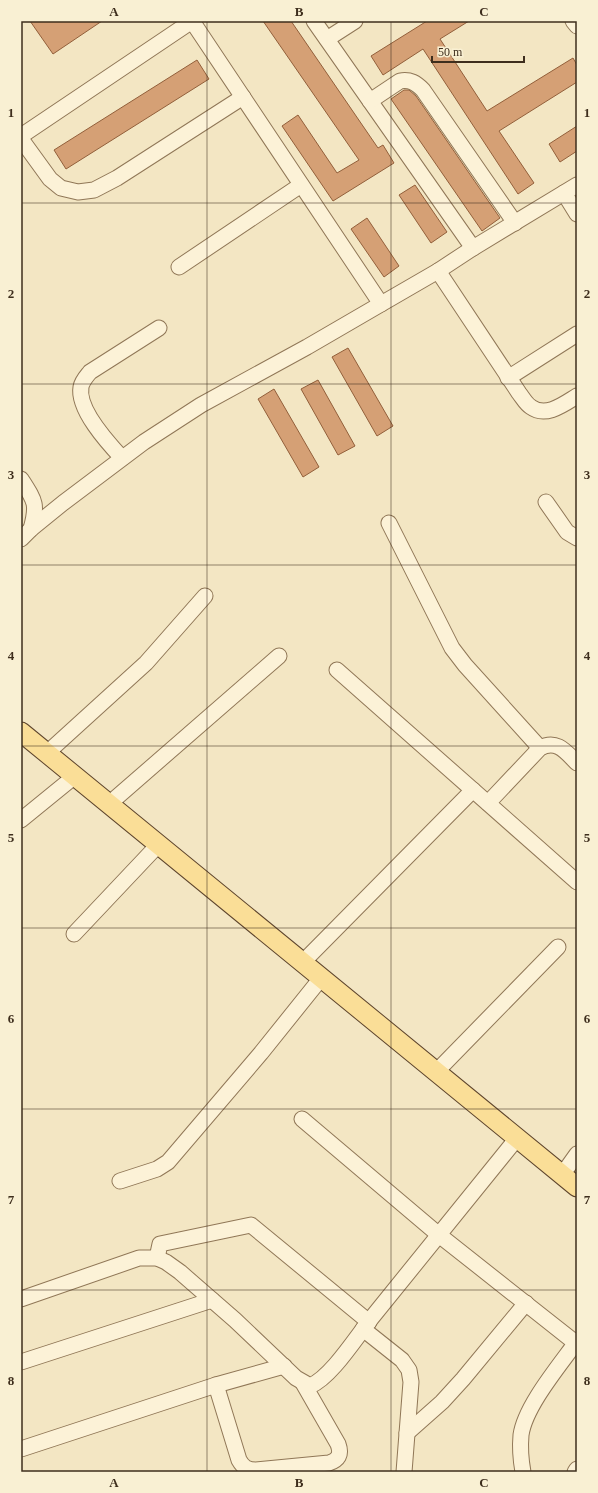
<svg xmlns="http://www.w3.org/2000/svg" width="598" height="1493" font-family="'Times New Roman',serif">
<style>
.building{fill:#d5a075;stroke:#925f3a}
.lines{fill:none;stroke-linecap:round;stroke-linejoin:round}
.minor-casing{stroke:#907757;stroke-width:17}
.major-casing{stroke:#5d442c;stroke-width:21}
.minor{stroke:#fcf2d7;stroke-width:15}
.major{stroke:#fade97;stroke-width:19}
.grid{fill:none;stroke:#3e2e1d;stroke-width:1;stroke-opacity:0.55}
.neatline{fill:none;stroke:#3e2e1d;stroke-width:1.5}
.grid-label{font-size:13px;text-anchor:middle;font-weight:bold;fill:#3e2e1d}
</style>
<rect width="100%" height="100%" fill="#f3e6c3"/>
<g class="building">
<polygon points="30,21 102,21 53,54"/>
<polygon points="263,21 291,21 378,148 383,145 394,163 333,201 282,126 298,115 337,173 359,160"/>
<polygon points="427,21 469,21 440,39 487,111 573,58 577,65 577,82 499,131 534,183 518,194 423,49 383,75 371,56"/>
<polygon points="197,60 209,79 66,169 54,150"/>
<polygon points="404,90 409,90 416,96 500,218 482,231 391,99"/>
<polygon points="577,126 577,151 560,162 549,144"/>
<polygon points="415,185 447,232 431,243 399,195"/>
<polygon points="367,218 399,266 384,277 351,229"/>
<polygon points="348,348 393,426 377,436 332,357"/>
<polygon points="318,380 355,446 338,455 301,389"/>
<polygon points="274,389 319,467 303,477 258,399"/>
</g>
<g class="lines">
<g class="minor-casing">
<g id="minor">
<polyline points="192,21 381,304"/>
<polyline points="314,21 473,248"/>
<polyline points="573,21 577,26"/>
<polyline points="327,39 355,21"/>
<path d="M370,101L400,81C410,79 416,83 423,90L515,223"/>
<polyline points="21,136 192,21"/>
<polyline points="21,139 50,179 61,188 78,192 94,190 117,178 243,97"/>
<polyline points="564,193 577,214"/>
<polyline points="179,267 301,185"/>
<path d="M438,271L519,393C523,398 526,404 531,407C546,418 564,404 577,396"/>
<polyline points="508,378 577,334"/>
<path d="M122,458C108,443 77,409 81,387C82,381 86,377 90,372L159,328"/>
<path d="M21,479C35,501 38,504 31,529"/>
<polyline points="546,502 567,532 577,538"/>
<polyline points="389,523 452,648 465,665 540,748"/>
<polyline points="21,539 31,529 63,503 144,442 201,405 307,347 381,304 438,271 473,248 577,185"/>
<polyline points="337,670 577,882"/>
<polyline points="47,753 146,663 205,596"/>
<path d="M488,803L540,748C557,739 566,752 577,763"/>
<polyline points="109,804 279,656"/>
<polyline points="21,820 75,776"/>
<polyline points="74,934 159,844"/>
<polyline points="303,962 473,790"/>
<polyline points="437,1071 558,947"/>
<polyline points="302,1119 439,1235 577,1344"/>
<polyline points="562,1175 577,1154"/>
<polyline points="120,1181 157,1169 168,1162 261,1053 322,977"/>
<polyline points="157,1258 160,1244 251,1225 369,1322"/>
<path d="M21,1299L139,1258H157L166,1262L180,1272L235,1320L296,1378L310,1386C332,1377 358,1334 374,1315C422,1256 470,1197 518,1137"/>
<polyline points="363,1329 402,1360 409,1370 411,1382 404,1472"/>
<polyline points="21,1362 212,1300"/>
<path d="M216,1385L239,1460C243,1467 247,1470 256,1470L329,1463C338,1460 342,1455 338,1444L303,1383"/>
<polyline points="407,1433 442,1402 463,1379 526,1303"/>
<polyline points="21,1449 216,1385 284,1366"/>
<path d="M523,1472C521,1461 520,1446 521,1435C525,1406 560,1365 577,1341"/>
<polyline points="575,1472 577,1469"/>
</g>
</g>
<g class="major-casing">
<polyline id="major" points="21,732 577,1187"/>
</g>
<use href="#minor" class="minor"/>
<use href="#major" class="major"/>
</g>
<path class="grid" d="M207,21V1472M391,21V1472M21,203H577M21,384H577M21,565H577M21,746H577M21,928H577M21,1109H577M21,1290H577"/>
<rect width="598" height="1493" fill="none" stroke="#f9f0d3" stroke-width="44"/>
<path d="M432 56v6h92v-6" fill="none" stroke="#3e2e1d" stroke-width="2"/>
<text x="438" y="56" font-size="12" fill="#3e2e1d" stroke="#f9f0d3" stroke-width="3" paint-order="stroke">50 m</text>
<rect x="22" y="22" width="554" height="1449" class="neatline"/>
<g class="grid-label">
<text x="114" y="16">A</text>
<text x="299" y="16">B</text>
<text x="484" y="16">C</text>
<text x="11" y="117">1</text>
<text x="587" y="117">1</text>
<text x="11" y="298">2</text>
<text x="587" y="298">2</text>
<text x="11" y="479">3</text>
<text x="587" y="479">3</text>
<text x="11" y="660">4</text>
<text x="587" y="660">4</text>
<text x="11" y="842">5</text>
<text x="587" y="842">5</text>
<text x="11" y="1023">6</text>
<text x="587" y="1023">6</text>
<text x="11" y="1204">7</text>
<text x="587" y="1204">7</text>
<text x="11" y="1385">8</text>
<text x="587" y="1385">8</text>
<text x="114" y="1487">A</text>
<text x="299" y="1487">B</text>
<text x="484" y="1487">C</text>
</g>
</svg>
